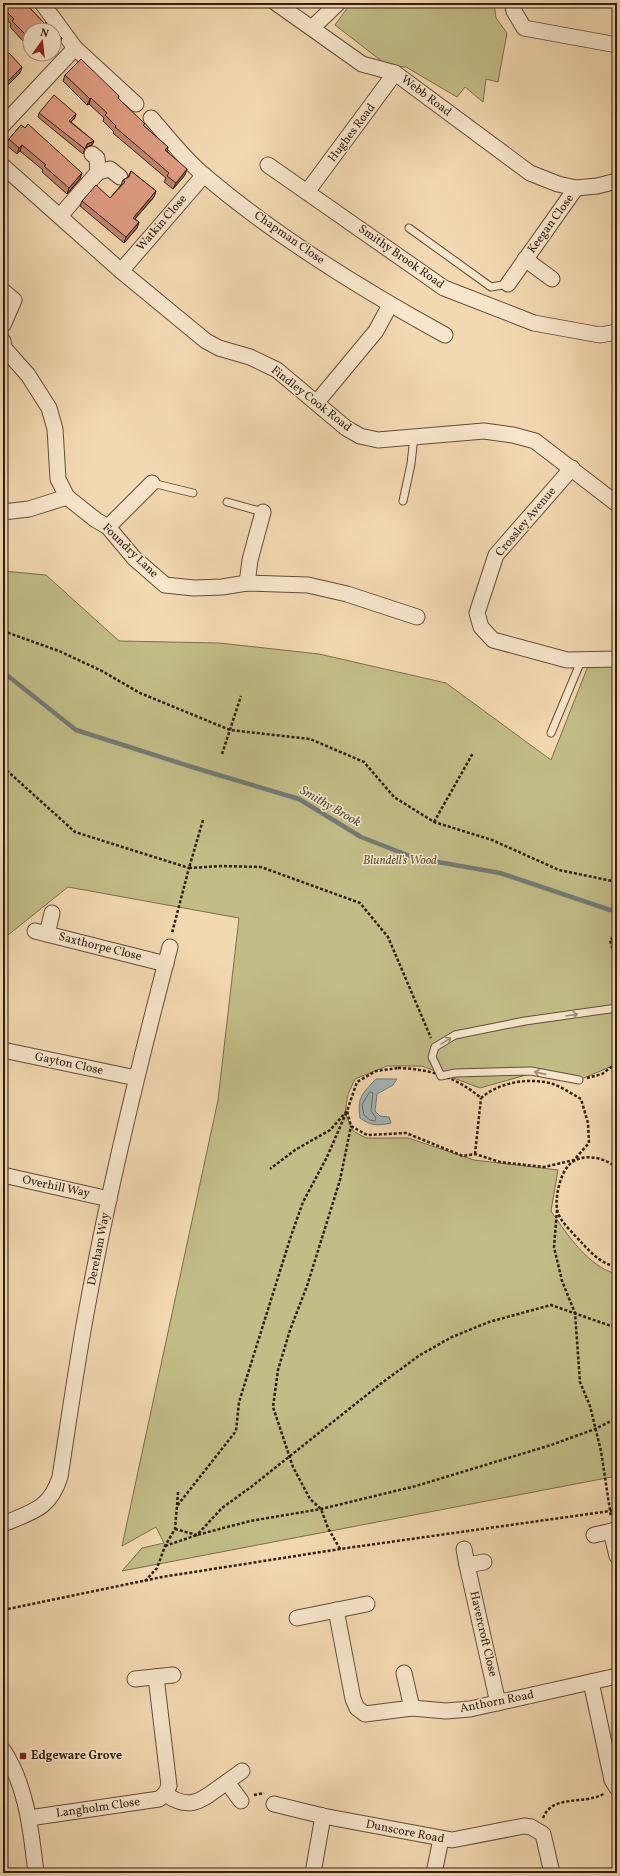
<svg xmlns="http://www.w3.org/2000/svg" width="620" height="1876" font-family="Vollkorn,serif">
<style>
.green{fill:#c2bd87;stroke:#7a6e4c}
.water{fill:#a1b7b8;stroke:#747a75}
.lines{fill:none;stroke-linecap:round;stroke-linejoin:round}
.shore{stroke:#696a64;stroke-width:1}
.stream{stroke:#747a75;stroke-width:4.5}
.lane-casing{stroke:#624d38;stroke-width:9}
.street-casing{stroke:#624d38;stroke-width:17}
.path{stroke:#311e10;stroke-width:2.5;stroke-dasharray:3 2;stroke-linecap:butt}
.lane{stroke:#f7e6cc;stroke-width:7}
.street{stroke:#f7e6cc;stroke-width:15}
.wall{fill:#c18871;stroke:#311e10}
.shaded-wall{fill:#9d6f5c;stroke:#311e10}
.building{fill:#e09e83;stroke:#311e10}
.oneway{stroke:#9e8c77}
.poi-dot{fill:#8f2418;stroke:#f7e6cc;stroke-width:1.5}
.labels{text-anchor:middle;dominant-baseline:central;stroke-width:3;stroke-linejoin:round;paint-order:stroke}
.street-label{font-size:12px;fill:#311e10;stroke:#f7e6cc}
.park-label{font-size:12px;font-style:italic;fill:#5c4e34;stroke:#f7e6cc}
.poi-label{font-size:12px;font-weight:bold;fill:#311e10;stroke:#f7e6cc;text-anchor:start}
.water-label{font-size:13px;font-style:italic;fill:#534c42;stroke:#f7e6cc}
</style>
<rect width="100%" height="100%" fill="#f3d9b1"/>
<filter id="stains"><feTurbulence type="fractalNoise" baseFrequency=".005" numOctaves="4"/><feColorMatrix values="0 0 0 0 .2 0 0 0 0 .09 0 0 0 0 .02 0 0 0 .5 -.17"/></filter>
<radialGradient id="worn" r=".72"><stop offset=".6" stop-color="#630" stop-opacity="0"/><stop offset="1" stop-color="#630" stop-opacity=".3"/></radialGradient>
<g class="green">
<polygon points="351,3 494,3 496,18 507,33 498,82 486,79 483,102 465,87 457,97 406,67 388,66 335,25"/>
<path d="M3,571L46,575L119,641L219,643L319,654L446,683L551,760L588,666L617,664V1064L579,1080L537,1072L480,1088L422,1066H387L355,1079L348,1094L345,1113L353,1131L366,1138H408L474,1160L558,1170L551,1211C567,1234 588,1267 617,1274V1476L122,1571L142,1548L164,1543L156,1527L122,1546L218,1100L239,918L68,887L3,939Z"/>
</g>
<path class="water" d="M376,1079H397L393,1085L377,1094L375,1111L380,1116L389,1117L391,1123C378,1126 371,1126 360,1118C357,1097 362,1094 376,1079Z"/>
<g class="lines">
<polygon class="shore" points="370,1092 373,1093 371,1111 376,1118 375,1121 370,1120 364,1115 362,1105"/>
<polyline class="stream" points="3,672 76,730 192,767 299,799 361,837 415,858 500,873 610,910 617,910"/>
<g class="lane-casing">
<g id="lane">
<polyline points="409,228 491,287 508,284"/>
<polyline points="152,483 193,493"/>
<polyline points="403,501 411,464 414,436"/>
<polyline points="227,502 263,512"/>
<polyline points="551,733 581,661"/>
<polyline points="579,1080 531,1071 455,1073 441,1076 432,1057 435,1047 455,1035 525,1021 617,1008"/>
</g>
</g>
<g class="street-casing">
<g id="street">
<polyline points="42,3 75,48 136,104"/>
<polyline points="276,3 362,64 395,73 530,173 558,184 576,188 597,186 617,181"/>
<polyline points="512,3 514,11 524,28 617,45"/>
<polyline points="312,28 338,3"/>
<path d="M151,118C168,137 185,160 205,176C278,238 361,289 445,335"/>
<polyline points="3,125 75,48"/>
<polyline points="268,165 444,288 534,323 600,335 617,332"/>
<polyline points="3,166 121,271 206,341 219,348 250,357 277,370 346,428 360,436 378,440 484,431 513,435 535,441 617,504"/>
<polyline points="98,172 110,169 120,177"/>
<polyline points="307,192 395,73"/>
<polyline points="60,216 98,172 97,158 92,154"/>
<polyline points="525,259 552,279"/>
<polyline points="121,271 204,175"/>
<polyline points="508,284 576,188"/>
<polyline points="3,291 14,300 3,325"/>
<polyline points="3,341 4,348 28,375 49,408 55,429 58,479 67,497 96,520 108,527 134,558 165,585 194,588 222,587 247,583 308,585 347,594 417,617"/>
<polyline points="317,402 376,331 390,305"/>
<polyline points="572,468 496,555 477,613 481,627 493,640 567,660 617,659"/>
<polyline points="3,512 29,509 67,497"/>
<polyline points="108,527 152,483"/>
<polyline points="247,583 250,560 263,512"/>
<polyline points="35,931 166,964"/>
<polyline points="47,934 52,913"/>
<polyline points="3,1050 136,1078"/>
<polyline points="3,1175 109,1199"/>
<path d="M3,1524C32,1512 50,1509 60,1477C69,1419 77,1361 88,1303C110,1183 139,1065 170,947"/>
<polyline points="611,1531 617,1556"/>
<polyline points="594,1535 617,1530"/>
<polyline points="464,1549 467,1565 484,1562"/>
<polyline points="467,1565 498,1703"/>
<polyline points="336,1610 353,1699 357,1708 365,1714 412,1708"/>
<polyline points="297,1618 367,1604"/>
<polyline points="404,1673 412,1708 446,1711 470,1709 617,1676"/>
<polyline points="156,1677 169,1786 165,1794"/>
<polyline points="135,1679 173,1675"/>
<polyline points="591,1682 612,1780 617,1788"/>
<path d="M3,1750C27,1786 31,1831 36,1873"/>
<polyline points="227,1782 242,1771"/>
<polyline points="274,1804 323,1816 452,1840 524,1826 531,1827 543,1834 552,1873"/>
<path d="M29,1818L159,1799L165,1794C193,1813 203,1798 227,1782L241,1801"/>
<polyline points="313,1873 323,1816"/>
<polyline points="434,1873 441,1839"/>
</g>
</g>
<g class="path">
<polyline points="3,631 59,651 102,671 140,693 230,730 310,739 364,762 394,797 434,822 492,840 559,870 617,882"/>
<polyline points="222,754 241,696"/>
<polyline points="3,767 75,832 189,868 172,933"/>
<polyline points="203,820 189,868 222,866 261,867 360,903 388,937 431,1038"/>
<polyline points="434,822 473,753"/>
<polyline points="617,934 610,940 617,965"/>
<path d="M398,1068C430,1069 456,1077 481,1098C499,1082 530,1077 553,1084C562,1087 572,1094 581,1099L588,1123L589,1143L574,1160L544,1167L500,1162L475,1154L463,1156L406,1133L367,1135L351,1126L347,1111L357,1082L376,1071Z"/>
<polyline points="587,1078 602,1074 614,1065 617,1065"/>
<polyline points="475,1154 481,1098"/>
<path d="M617,1168C607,1159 587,1153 574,1161C561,1168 555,1195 557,1209C558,1220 575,1235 582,1243C592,1254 602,1264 617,1267"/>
<polyline points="557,1210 554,1247 562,1281 575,1313 580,1382 590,1406 601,1451 611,1517"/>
<polyline points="178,1492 177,1506 236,1431 239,1402 291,1236 303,1202 327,1157 347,1111 330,1130 295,1150 270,1169"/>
<polyline points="175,1529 197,1535 222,1508 251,1487 383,1382 420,1355 452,1337 489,1322 551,1305 611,1326 617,1325"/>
<polyline points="165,1546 197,1535 250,1521 321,1509 416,1486 551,1445 595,1429 617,1418"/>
<polyline points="340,1549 328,1528 321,1509 310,1499 293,1467 273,1407 278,1370 290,1330 307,1286 340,1180 351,1126"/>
<polyline points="145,1581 157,1568 165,1546 175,1529 177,1506"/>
<polyline points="3,1610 162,1577 340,1549 617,1510"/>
<polyline points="254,1795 264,1793"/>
<path d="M543,1818C553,1793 585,1806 605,1793"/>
</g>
<use href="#lane" class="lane"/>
<use href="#street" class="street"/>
</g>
<g class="wall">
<polygon points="3,3 25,3 45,24 46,22 62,38 60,44 54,50 54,30 30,30 30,45 26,41 24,42 10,27 11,24 3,16"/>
<polygon points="39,54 50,54 45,59"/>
<polygon points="65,75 119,96 118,98 144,126 168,147 167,151 185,175 173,189 164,182 166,178 113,133 114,132 103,121 104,118 89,104 87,105 63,81"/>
<polygon points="39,113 76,114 74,119 71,122 94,141 92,145 85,148 83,154 38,117"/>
<polygon points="21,125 80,179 67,194 42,172 43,170 20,151 17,154 6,145 9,139"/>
<polygon points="131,171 156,191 154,197 135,219 139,222 137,228 124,243 80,206 82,201 110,198 121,185 123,180 128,177"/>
</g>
<g class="shaded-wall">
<polygon points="28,34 26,41 24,42"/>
<polygon points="62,38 60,44 54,50 54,46"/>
<polygon points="47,54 50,54 45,59"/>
<polygon points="22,67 20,73 3,90 3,86"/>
<polygon points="91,98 89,104 87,105 90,99"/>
<polygon points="76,114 74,119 67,125 69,121"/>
<polygon points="94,141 92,145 85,148 87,144"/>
<polygon points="22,145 20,151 17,154 19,148"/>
<polygon points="187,169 185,175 173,189 176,183"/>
<polygon points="82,173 80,179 67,194 69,188"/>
<polygon points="156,191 154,197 131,223 133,218"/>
<polygon points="139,222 137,228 124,243 126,237"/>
</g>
<g class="building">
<polygon points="3,3 25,3 45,24 46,22 62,38 54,46 54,30 30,30 30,36 28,34 27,36 12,21 14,19 3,8"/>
<polygon points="9,53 22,67 3,86 3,58"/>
<polygon points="81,59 119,96 118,98 145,124 143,125 168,147 165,150 187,169 176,183 167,176 169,173 115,127 116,126 105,115 107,113 91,98 90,99 65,75"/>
<polygon points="54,95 76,114 69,121 94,141 87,144 85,149 39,113"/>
<polygon points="28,124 82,173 69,188 44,166 46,165 22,145 19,148 9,139 21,125 25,128"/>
<polygon points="131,171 156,191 133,218 139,222 126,237 82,201 96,185 110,198 125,182 123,180 129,177"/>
</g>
<defs><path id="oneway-shaft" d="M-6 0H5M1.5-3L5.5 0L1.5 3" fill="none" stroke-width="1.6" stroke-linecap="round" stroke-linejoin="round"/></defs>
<g class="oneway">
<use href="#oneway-shaft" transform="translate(572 1015) rotate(-8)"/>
<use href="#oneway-shaft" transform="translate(446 1041) rotate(-32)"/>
<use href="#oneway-shaft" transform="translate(540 1073) rotate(-167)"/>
</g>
<rect class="poi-dot" x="19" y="1752" width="8" height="8" rx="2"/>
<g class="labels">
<g class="street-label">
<text transform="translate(426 96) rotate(37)">Webb Road</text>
<text transform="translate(352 133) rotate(-53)">Hughes Road</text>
<text transform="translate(162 223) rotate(-49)">Watkin Close</text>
<text transform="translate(551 224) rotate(-54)">Keegan Close</text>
<text transform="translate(289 238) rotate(35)">Chapman Close</text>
<text transform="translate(401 257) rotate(35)">Smithy Brook Road</text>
<text transform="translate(311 399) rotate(38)">Findley Cook Road</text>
<text transform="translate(526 522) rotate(-50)">Crossley Avenue</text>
<text transform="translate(130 551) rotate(44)">Foundry Lane</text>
<text transform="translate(100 947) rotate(14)">Saxthorpe Close</text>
<text transform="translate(69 1064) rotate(12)">Gayton Close</text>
<text transform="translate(56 1187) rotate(12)">Overhill Way</text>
<text transform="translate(99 1249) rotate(-79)">Dereham Way</text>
<text transform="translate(483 1634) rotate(77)">Havercroft Close</text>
<text transform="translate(497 1702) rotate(-11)">Anthorn Road</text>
<text transform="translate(98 1808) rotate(-8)">Langholm Close</text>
<text transform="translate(405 1832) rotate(11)">Dunscore Road</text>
</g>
<g class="park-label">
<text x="400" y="861">Blundell's Wood</text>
</g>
<g class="poi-label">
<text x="31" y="1756">Edgeware Grove</text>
</g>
<g class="water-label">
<text transform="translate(330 807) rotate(30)">Smithy Brook</text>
</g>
</g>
<rect width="620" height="1876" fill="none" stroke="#f3d9b1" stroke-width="16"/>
<rect x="4" y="4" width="612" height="1868" fill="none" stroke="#311e10" stroke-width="2"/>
<rect x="8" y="8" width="604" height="1860" fill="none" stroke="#311e10"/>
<g transform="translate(42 42) rotate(15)"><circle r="19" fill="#f7e6cc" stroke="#a89681"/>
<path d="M0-3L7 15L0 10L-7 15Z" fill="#8f2418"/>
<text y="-6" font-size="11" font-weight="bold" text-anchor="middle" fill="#311e10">N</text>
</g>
<rect width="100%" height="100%" filter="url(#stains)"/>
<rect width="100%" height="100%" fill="url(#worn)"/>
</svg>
